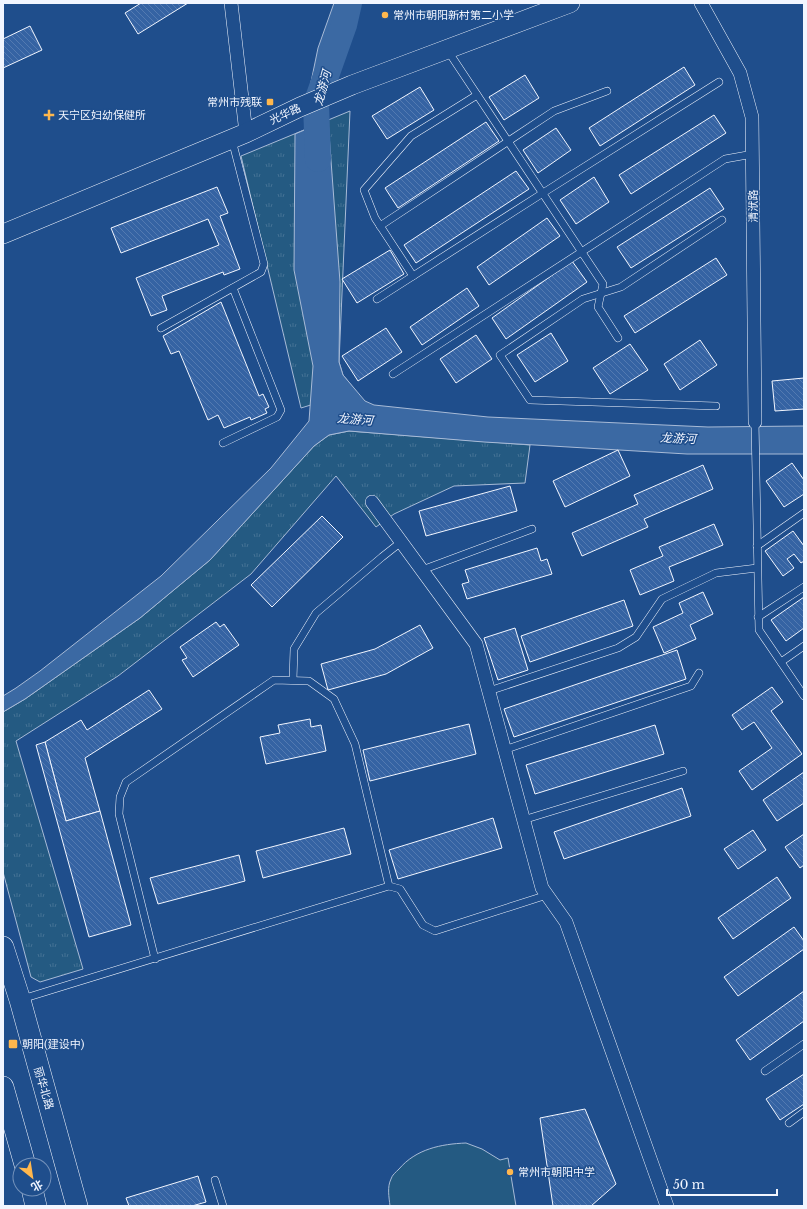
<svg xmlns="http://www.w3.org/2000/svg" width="807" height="1209" font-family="'Libre Baskerville','Noto Sans SC',serif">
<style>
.grass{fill:url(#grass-tufts);stroke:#a8bbd7}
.garden{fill:#245a82;stroke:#a8bbd7}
.water{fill:#3b69a3;stroke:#a8bbd7}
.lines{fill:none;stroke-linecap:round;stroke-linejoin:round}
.river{stroke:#3b69a3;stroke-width:26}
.building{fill:url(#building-back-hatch);stroke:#f2f6ff}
.service-casing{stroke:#f2f6ff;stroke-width:8}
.minor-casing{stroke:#f2f6ff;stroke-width:14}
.secondary-casing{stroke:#f2f6ff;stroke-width:20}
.primary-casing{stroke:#f2f6ff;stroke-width:22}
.service{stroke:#1f4e8c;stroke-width:7}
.minor{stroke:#1f4e8c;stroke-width:13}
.secondary{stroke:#1f4e8c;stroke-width:19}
.primary{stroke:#1f4e8c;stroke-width:21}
.poi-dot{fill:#ffb74d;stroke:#1f4e8c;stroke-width:1.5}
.labels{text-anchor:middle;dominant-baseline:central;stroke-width:3;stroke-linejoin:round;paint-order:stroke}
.poi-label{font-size:11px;fill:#f2f6ff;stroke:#1f4e8c;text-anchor:start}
.street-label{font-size:11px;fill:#f2f6ff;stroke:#1f4e8c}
.water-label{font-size:12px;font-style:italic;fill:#f2f6ff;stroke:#1f4e8c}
</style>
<defs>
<pattern id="grass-tufts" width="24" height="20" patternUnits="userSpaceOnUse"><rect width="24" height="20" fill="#245a82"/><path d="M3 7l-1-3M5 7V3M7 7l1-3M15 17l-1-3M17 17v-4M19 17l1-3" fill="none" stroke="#447295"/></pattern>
<pattern id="building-back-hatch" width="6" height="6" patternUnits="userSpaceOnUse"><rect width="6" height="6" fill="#3563a3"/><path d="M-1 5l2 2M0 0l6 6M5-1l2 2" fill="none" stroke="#537ab1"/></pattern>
</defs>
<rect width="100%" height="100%" fill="#1f4e8c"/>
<g class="grass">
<polygon points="350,111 339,362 343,375 356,391 301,408 241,156"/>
<polygon points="349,431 530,445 525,483 454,486 394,514 376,527 336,476 251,574 118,676 16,741 83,969 40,982 31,977 3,872 3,712 25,699 140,618 210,560 314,446 329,435"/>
</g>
<path class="garden" d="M466,1143L482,1149L500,1160L508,1158L516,1206H390C389,1197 387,1187 391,1179C392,1175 396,1172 399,1169C416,1149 441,1144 466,1143Z"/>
<g class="water">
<polygon points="334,3 361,3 341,67 311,82 318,48"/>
<polygon points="328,120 340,282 339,362 343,375 365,401 374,405 488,417 708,427 804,426 804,454 687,454 484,442 349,431 329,435 314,446 210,560 140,618 25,699 3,712 3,696 16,688 40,671 161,576 271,468 309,421 313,366 294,270 295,134"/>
</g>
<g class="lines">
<polyline class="river" points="318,159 316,104 344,25 349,3"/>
</g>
<g class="building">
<polygon points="141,3 188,3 138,34 125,13"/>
<polygon points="30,26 42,50 3,68 3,39"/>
<polygon points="684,67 695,85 600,146 589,128"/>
<polygon points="525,75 539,98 504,120 489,97"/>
<polygon points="420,87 434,110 387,139 372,116"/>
<polygon points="714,115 726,133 631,194 619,175"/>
<polygon points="486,122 499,141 398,208 385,188"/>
<polygon points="556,128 571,150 538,173 523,150"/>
<polygon points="516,171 529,189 416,263 404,245"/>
<polygon points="594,177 609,202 576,224 560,200"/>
<polygon points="217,187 228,213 220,216 240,269 224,275 223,272 162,296 167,310 151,316 136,278 219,245 208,219 121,253 111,228"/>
<polygon points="710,188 724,209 631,268 617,247"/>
<polygon points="547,218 560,236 489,285 477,267"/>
<polygon points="390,250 404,274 357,303 342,279"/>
<polygon points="716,258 727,275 635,333 624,316"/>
<polygon points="572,261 587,282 506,339 492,318"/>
<polygon points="467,288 479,306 422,345 410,327"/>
<polygon points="221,302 259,396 263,394 269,407 265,409 267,413 251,420 250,417 224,428 218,415 208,420 179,351 171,354 163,336"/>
<polygon points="386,328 402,352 358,381 342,356"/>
<polygon points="551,333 568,361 535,382 517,355"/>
<polygon points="476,335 492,359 456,383 440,359"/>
<polygon points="700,340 717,365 680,390 664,364"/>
<polygon points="630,344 648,370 610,394 593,368"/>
<polygon points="804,378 804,409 775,411 772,381"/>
<polygon points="618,450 630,476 565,507 553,481"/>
<polygon points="792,463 804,480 804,494 784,507 766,481"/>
<polygon points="703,465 713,489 644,519 648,527 582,556 572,533 638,504 634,495"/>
<polygon points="510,486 517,511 426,536 419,511"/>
<polygon points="322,516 343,537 272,607 251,585"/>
<polygon points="714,524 723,545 669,567 674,581 640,595 630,570 663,556 659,547"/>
<polygon points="793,531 804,546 804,561 801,563 794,554 787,559 794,568 783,576 765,551"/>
<polygon points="537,548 541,561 547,559 552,574 467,599 462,584 469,582 465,570"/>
<polygon points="703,592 713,614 690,625 696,639 664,653 653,627 683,613 679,603"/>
<polygon points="804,597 804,628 786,641 771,620"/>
<polygon points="624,600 633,626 530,662 521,636"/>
<polygon points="216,622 220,627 224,624 239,645 193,677 182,660 187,658 180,647"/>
<polygon points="420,625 433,648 386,674 328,690 321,664 375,649"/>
<polygon points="515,628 528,670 498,680 484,638"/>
<polygon points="677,650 686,679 514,737 504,709"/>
<polygon points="772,687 783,702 771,711 802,754 752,790 739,771 772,748 754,722 742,730 732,715"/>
<polygon points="149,690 162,709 85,758 100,811 66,821 45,742 81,720 87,730"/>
<polygon points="310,719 311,727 321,725 326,751 266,764 260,737 280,733 278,725"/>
<polygon points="469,724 476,754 370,781 363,750"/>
<polygon points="655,725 664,754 535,794 526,765"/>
<polygon points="45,742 66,821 100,811 131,925 89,937 36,745"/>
<polygon points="804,772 804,803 777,821 763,800"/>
<polygon points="682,788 691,816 564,859 554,832"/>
<polygon points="493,818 502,848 398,879 389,850"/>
<polygon points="344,828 351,854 263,878 256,851"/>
<polygon points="753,830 766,850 738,869 724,849"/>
<polygon points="804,834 804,865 800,868 785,847"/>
<polygon points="239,855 245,881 158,904 150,878"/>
<polygon points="777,877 791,898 733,939 718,918"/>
<polygon points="794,927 804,941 804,949 738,996 724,977"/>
<polygon points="804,991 804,1021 750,1060 736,1040"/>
<polygon points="804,1074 804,1104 780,1120 766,1099"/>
<polygon points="585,1109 616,1184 591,1206 553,1206 540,1118"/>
<polygon points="198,1176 206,1202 192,1206 129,1206 126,1198"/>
</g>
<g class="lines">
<g class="service-casing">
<g id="service">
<polyline points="448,51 603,284 598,307 618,338"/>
<polyline points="380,226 554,111 607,91"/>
<polyline points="413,276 375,218 364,190 411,136 477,95"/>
<polyline points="377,299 543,193 719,82"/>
<polyline points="161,328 261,272 264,264 232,140"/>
<polyline points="393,374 725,159 753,154"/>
<polyline points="716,406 530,400 500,355 583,299 621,287 722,220"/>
<polyline points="755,422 759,630 804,696"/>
<polyline points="223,443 277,417 281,410 233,288"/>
<polyline points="757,546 804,513"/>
<polyline points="422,570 532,529"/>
<polyline points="758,617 804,587"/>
<polyline points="781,662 804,646"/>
<polyline points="293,680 294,649 316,613 382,557 401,542"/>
<polyline points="489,691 618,648 636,637 662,599 716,573 757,568"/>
<polyline points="504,750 691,686 699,673"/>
<polyline points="523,820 683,771"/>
<polyline points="155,959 119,814 120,797 126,782 274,680 309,681 334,699 355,744 389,886"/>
<polyline points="22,999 389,886 400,889 423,925 435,931 547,895"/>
<polyline points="765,1071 804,1044"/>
<polyline points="789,1123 804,1112"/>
<polyline points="215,1180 223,1206"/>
</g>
</g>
<g class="minor-casing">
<g id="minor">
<polyline points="231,3 246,133"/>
<polyline points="701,3 740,73 752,117 755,422"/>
<polyline points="372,502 476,644 542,888 566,922 667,1206"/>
</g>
</g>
<g class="secondary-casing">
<polyline id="secondary" points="3,234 246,133 300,107 352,85 570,3"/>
</g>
<g class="primary-casing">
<g id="primary">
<polyline points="3,947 20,1000 77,1206"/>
<polyline points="3,1087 25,1165"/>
<polyline points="32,1189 36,1206"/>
</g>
</g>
<use href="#service" class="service"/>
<use href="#minor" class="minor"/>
<use href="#secondary" class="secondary"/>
<use href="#primary" class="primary"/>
</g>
<g class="poi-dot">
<circle cx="385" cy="15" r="4"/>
<rect x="266" y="98" width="8" height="8" rx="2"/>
<path d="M47 109h4v4h4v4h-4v4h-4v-4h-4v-4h4z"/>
<rect x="8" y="1039" width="10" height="10" rx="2"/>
<circle cx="510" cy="1172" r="4"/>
</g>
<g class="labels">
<g class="poi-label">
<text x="393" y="15">常州市朝阳新村第二小学</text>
<text x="262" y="102" text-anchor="end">常州市残联</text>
<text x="58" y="115">天宁区妇幼保健所</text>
<text x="22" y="1044">朝阳(建设中)</text>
<text x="518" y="1172">常州市朝阳中学</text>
</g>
<g class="street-label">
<text transform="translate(285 114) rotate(-25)">光华路</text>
<text transform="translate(753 206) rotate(-90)">清洑路</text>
<text transform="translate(44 1088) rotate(74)">丽华北路</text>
</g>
<g class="water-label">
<text transform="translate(322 88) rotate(-75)">龙游河</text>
<text transform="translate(355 419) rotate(4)">龙游河</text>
<text transform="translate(678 438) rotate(2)">龙游河</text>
</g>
</g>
<rect width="807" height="1209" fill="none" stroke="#f2f6ff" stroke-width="8"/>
<g transform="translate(32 1177) rotate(150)"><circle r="19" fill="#1f4e8c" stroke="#7391ba"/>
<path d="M0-3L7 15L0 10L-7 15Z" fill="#ffb74d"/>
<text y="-6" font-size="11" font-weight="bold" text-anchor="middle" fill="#f2f6ff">北</text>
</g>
<path d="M667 1189v6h110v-6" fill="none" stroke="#f2f6ff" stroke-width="2"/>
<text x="673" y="1189" font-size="12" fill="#f2f6ff" stroke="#1f4e8c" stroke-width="3" paint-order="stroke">50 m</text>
</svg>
